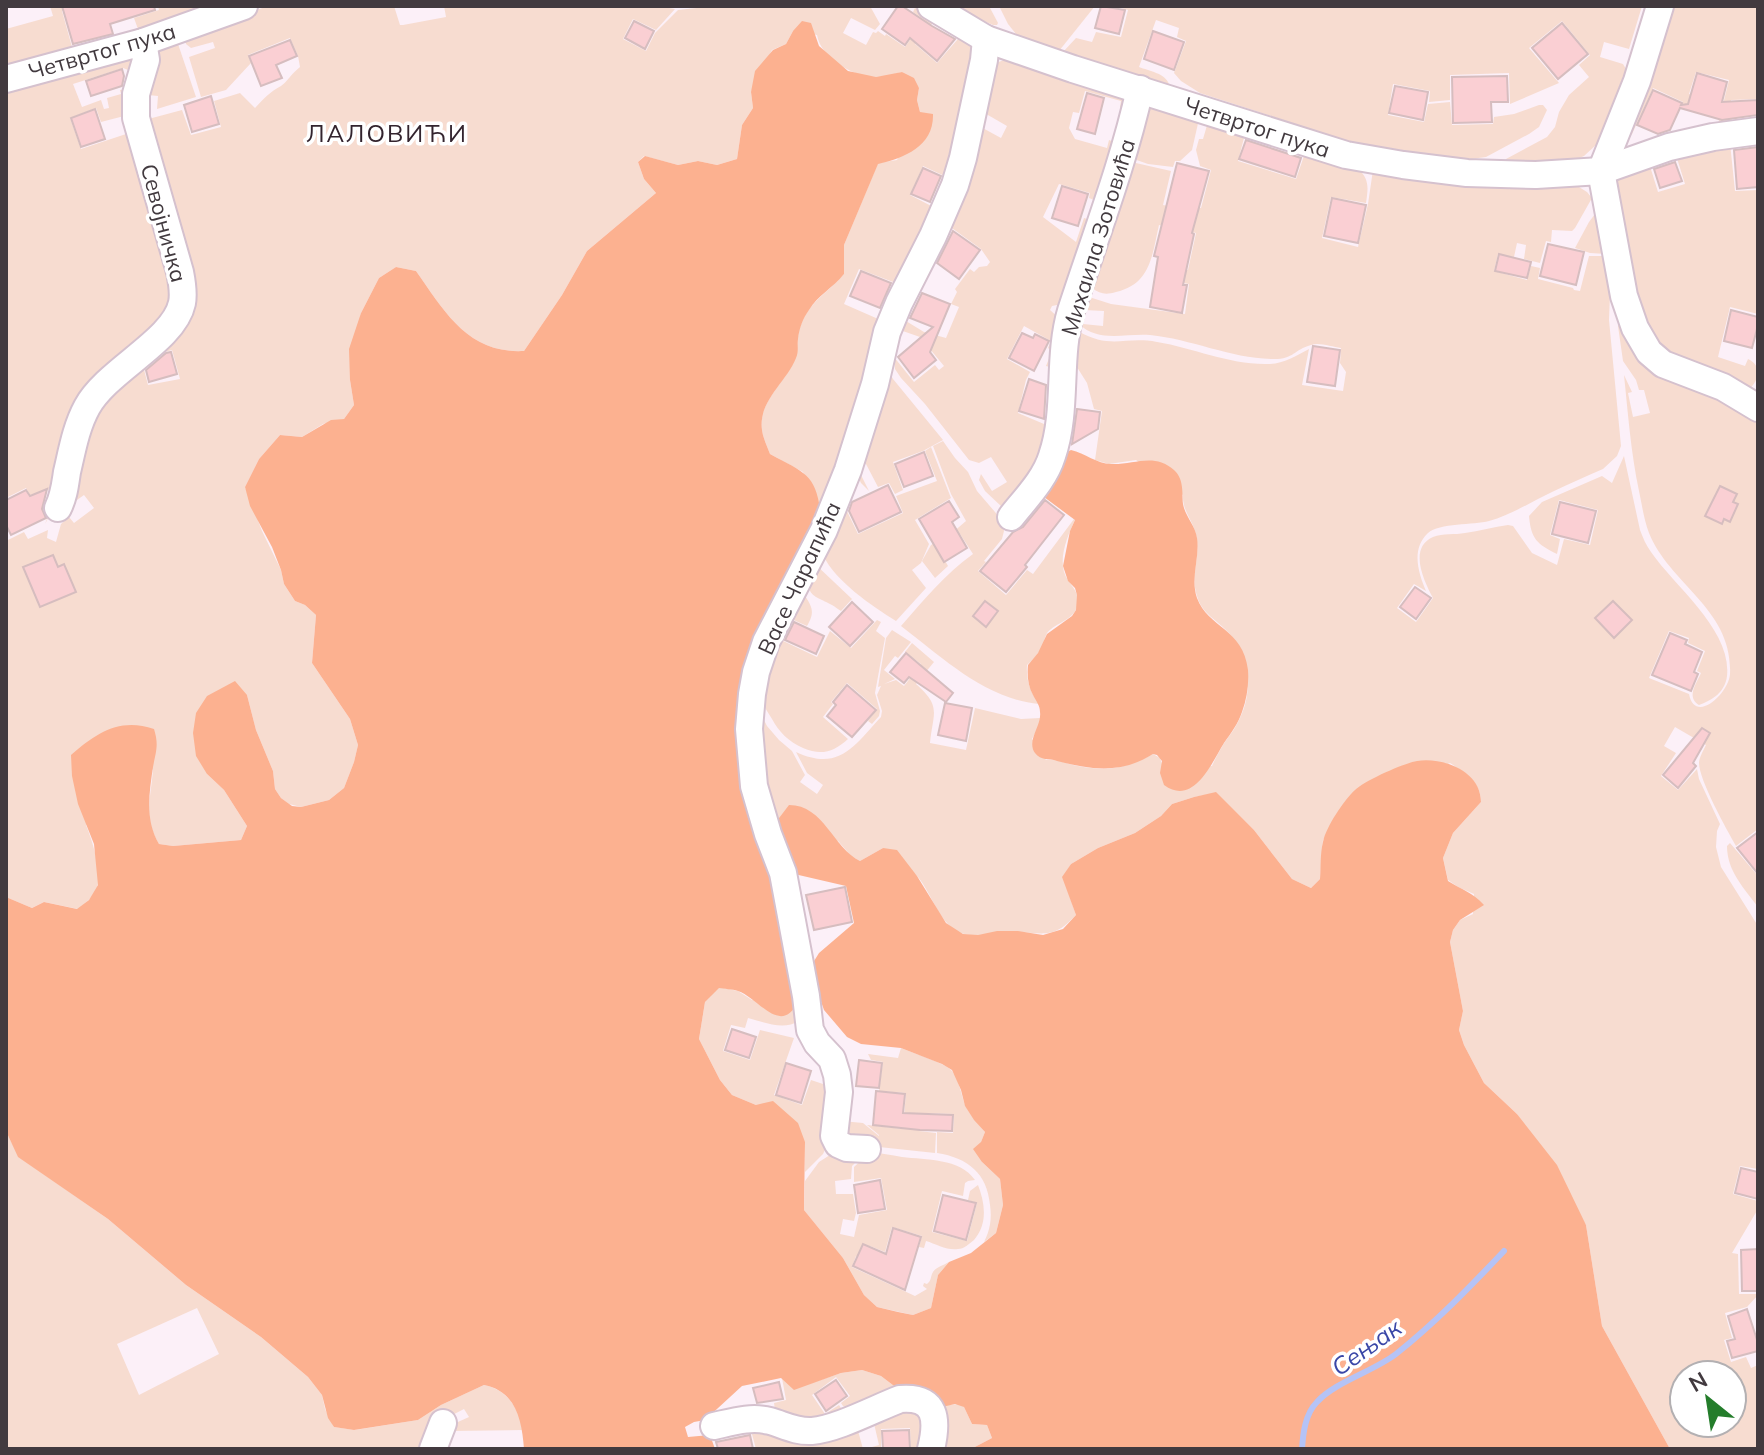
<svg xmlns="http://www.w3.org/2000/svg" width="1764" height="1455" font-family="Mulish,sans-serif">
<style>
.green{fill:#f7dcd0;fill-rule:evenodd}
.forest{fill:#fcb190}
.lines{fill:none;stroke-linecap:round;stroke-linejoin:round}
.stream{stroke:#b5c3f6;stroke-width:6}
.building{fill:#facfd3;stroke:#d6bdbf;stroke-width:2}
.minor-casing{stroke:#d5c1ce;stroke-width:30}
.minor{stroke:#fff;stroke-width:26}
.labels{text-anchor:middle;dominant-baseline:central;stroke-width:7;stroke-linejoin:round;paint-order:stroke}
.street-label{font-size:22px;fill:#423a3f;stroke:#fff}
.neighbourhood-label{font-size:24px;letter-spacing:2px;fill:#33242e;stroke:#fff}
.water-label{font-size:24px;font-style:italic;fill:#3a47a7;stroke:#fff}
</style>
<rect width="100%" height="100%" fill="#fcf0f8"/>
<g class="green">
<polygon points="50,6 76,6 62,11 72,47 86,43 87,47 6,68 6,29 53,16"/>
<polygon points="158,6 219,6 139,32 134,18 159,10"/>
<path d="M268,6H394L400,25H403L446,17L444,6H657L675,9L656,30L633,19L623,39L646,51L655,33L678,10L715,6H870L880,24L875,30L851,18L843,33L866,45L873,32L876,33L878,31L885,36L886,34L905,47L924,20L913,12L915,8L936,19L915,44L937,63L958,39L949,32L951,28L976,45L951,179L923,166L910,195L939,210L882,311L893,282L859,269L844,304L885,322L822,521L803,472L770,454C767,446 763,438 762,430C758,403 782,386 793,363C799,351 796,339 800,327C810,300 827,294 844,274V245L878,163L897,160L920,112L917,100L919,88L902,72C894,74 884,77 876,77C853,77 821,58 817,35L793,31L786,44L772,50L751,92L753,108L742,125L737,159L717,165L698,161L678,165L644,156L638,162L644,179L656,193L587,251L562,295L524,351C468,354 445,312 416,271L396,267L379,278L361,313L350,380L354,405L344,419L323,424L302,437L280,435L259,459L245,487L262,531L281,570L284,584L295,601L305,605L316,615L312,663L350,719L358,745L354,762L344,788L329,800L301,807L289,804L281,798L275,789L273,771L256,730L247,695L207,774L224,790L247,826L241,840L173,846L159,844C143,818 151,797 153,769L86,825C92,840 101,868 98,884C96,895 86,903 78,909L44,902L32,908L6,897V541L24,532L28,539L48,530L47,538L56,542L61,524L69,517L74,523L94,508L84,495L63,510L82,426L141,358L148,385L180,379L172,350L146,357L177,322L141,121L182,110L191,135L221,127L214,101L240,93L255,108C264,98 270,92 281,86C287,82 292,73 300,67L298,56L290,38L248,55L251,63L226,90L201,97L189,57L215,48L213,42L191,48L186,44L185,40L196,32Z"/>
<polygon points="956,6 989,6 998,23 997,25 993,25 968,14"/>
<polygon points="999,6 1095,6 1059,51 1016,34 1008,24"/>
<path d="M1115,6H1642L1629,49L1604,42L1600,57L1623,64L1626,69L1597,144L1584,156L1575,160L1508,164L1506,162V159L1547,137L1555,127L1559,112L1569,95L1589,77L1579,65L1590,55L1562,21L1529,48L1559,83L1510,104L1509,73L1450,75V100L1429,102L1430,91L1393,84L1388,115L1424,122L1428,104L1450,102L1452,125L1493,124L1494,117L1514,114L1539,105H1543L1547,110L1539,127L1529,134L1486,157L1464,160L1351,142L1200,93L1181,81L1174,73L1186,41L1177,37L1179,28L1156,20L1139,67C1149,71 1165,73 1169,84L1063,52L1076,38L1092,42L1096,32L1121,37L1128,10Z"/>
<polygon points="1670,6 1758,6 1758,99 1731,100 1732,127 1717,128 1729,80 1696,72 1689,94 1696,97 1692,111 1682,108 1683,102 1653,88 1632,134 1625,144"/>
<polygon points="177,41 196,97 157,109 158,96 148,95 153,51"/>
<polygon points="140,53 136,73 123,68 73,84 82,107 101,100 104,109 109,108 107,98 121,94 120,90 128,89 128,115 101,122 96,108 70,118 81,149 129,133 175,304 106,379 60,496 45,524 54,501 48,489 30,495 26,488 6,498 6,87"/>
<polygon points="1004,60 1013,60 1124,95 1129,109 1120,107 1121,101 1085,91 1079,113 1073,112 1069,128 1075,139 1107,148 1109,140 1120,144 1102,203 1089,198 1090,193 1059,184 1043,217 1076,242 1084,218 1096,222 1062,304 1052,306 1050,310 1059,318 1056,369 1046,366 1052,351 1048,348 1051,341 1024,326 1007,359 1030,372 1026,380 1018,413 1044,424 1056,420 1047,454 1002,507 985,491 979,480 981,474 992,491 1007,482 991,457 979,463 969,460 925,404 901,378 895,369 894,357 914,382 935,365 939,370 944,366 920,337 897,329 901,318 924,332 946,338 959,307 951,304 957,292 955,289 970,269 974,272 979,267 987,266 990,262 981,249 949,226 979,126 1001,138 1007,126 981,111 996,63"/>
<polygon points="1151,105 1199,119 1192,150 1180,161 1175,161 1173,167 1148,164 1128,157 1142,112"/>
<path d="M1208,122L1245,134L1238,161L1296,179L1305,153L1358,169C1370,179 1368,189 1366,203L1331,197L1322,238L1358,247L1368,204L1373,170L1579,187L1587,192L1592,198L1575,228L1572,231L1552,230L1551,242L1546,241L1540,263L1524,259L1526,245L1517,243L1514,257L1498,254L1494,271L1527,280L1531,266L1540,268L1538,279L1573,288L1574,290L1580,291L1589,256H1606L1610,294L1609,320L1621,446L1617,456L1603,469C1586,476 1569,484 1552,492C1531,502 1511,515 1489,521C1474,525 1439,523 1428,533C1411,549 1418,572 1426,591L1414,584L1397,608L1416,622L1433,598C1424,581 1408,548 1433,537C1443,533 1455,535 1465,533C1479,531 1494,527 1508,525L1513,526L1532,553L1557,565L1564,539L1590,545L1598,510L1559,500L1550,535L1560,539L1557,554C1537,544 1531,539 1529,516L1542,502L1602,476L1612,483L1624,456L1640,530C1643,538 1646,545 1651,552C1675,587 1732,630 1727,676C1725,692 1713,700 1699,705C1686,697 1696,684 1701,673L1697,671L1705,651L1688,643L1689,638L1669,631L1649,678L1689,694C1695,725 1729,693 1730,674C1733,609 1670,585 1649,533C1644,520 1642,505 1639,491C1631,453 1628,414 1624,375L1632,392L1628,393L1633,417L1650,413L1644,390H1639L1636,380L1623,361L1618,326L1619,324L1622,325L1730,403L1758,421V829L1736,846C1727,830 1699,780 1699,763C1699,758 1703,751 1706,745L1675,727L1664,746L1676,753L1661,776L1678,790L1697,769L1699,779L1720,824L1717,831L1716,847L1721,867L1758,926V1169L1740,1166L1733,1194L1758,1201V1209L1732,1253L1738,1254L1739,1294H1758V1295L1747,1307L1725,1313L1732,1338L1724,1340L1731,1362L1746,1357L1751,1368L1758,1365V1449H1670L1602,1326L1586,1225L1517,1114L1484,1083L1464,1045L1459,1030L1463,1011L1450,942L1453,930L1460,920L1473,914L1474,894L1458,887L1448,880L1443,858L1453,833L1481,802C1481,782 1465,773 1450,763L1338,812L1323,840L1320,879L1311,888L1292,879L1254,830L1216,793L1194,797L1172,804L1161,816L1135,833L1098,848L1071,864L1063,877L1076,915C1055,937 1048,934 1020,932C1003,930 977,938 964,934C939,927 933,894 917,876C908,866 894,857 883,848L860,861L852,857L838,841L773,826L766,806L756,704L767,726L779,740L792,751L805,775L800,782L817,794L823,785L807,773L796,752C839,772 854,746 881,717L882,711L877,695L881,686L878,687L886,638L892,630L911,642L898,658L895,656L884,670L895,679L884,684L896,680L904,686L921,664L905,652L912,643L934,662L916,684C942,707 933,712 930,743L966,750L975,708L1021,719L1040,718L1039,726L1032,739L1046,760C1057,759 1067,764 1078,766C1110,772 1124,768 1153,754L1160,758L1162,764L1212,766C1215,759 1219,752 1223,745C1227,738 1233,732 1237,724C1254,694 1251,658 1229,633C1217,620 1202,614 1197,596C1190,576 1201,556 1196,535C1193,520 1182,511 1183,495L1136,460L1109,464L1095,460L1102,411L1094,409L1087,383L1075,364L1078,331C1111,350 1124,336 1157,342C1194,348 1230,365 1268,364C1283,364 1296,356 1309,349L1302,385L1343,391L1346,372L1340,363L1341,348C1332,347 1319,342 1311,345C1293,350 1294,360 1271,359C1230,358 1191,339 1150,335C1126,333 1098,343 1079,324L1082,321L1083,324L1103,326L1104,311L1084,310L1086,296L1111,304L1185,314L1189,284L1154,278L1156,265L1188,270L1196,233L1159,225C1152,255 1151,284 1116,292C1106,295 1100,294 1092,288L1127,161L1171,171L1163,205L1177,208L1178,205L1201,208L1211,170L1200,166L1196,150L1199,139H1203ZM1684,1375H1732V1423H1684Z"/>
<path d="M1730,143L1735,191L1758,190V314L1730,307L1718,357L1745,366L1748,359C1763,366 1759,381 1748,390L1664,353L1642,320L1614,183L1618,174L1649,163L1658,192L1685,184L1676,155Z"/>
<polygon points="1598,210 1606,254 1590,253 1575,248 1589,222"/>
<polygon points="884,363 893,379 943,440 923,451 893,462 903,490 895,494 889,483 878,487 866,464 858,465 857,467 869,491 861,483 855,470"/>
<path d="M943,441L955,458L968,472L977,491L1001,519L1003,525L1004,531L1002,539L984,561L986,562L978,571L1006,595L1027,570L1033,574L1074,519L1075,520C1067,537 1056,563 1068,580C1073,588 1079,593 1078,603C1076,620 1056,622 1047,633C1045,637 1044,641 1043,645C1039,653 1034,659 1027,665C1026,680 1030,691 1039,704C985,699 942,657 901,626C924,600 945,574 973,554L960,534L943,544V557L948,566L935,578L922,561L931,545L952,533L966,521L951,494L933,446Z"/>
<path d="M931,447L951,498L915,520L929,544L921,563L912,570L926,588L896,621C872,606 835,581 823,555L844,505L858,534L903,513L896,496L937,481L925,451Z"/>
<path d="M815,564L852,599L841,611C818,593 799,602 815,564Z"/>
<path d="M801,587C808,605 818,607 807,626L789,618L779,639L817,657L830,631L851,648L877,620L881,622L876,631L885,638L875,693L880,711L879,716L872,724L868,721L877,709L847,683L831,702L833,704L823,717L848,739C834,752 821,756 803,748C789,742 779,732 772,719C768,712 762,705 761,697C756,671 789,613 801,587Z"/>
<path d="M1730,843L1758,876V907C1744,888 1727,871 1727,846Z"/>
<path d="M719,987L738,991L752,1000H799V1021C783,1031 764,1022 748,1018L745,1028L731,1025L723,1051L750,1060L760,1030L794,1038L774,1095L802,1105L811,1080L826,1085L829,1141L823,1154L805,1172V1142L756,1105L732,1095L720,1080L699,1039L705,1002Z"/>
<path d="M901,1048C912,1053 946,1063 952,1071C960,1081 961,1096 966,1107C971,1116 978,1124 985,1132L981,1142L982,1162L1000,1179L1003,1205L996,1233L984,1242C990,1230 992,1219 990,1205C987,1173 968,1158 937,1153V1132L953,1133L954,1114L919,1113V1131L936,1133L935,1153L851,1144L842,1121L863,1123L879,1136V1135L867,1125L903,1129L906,1093L879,1091L883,1062L871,1060L868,1054L898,1058Z"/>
<path d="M6,1131L19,1157L108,1219L186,1285L261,1337L308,1377L322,1395L325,1409L334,1427L355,1430L418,1420L441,1405L484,1385C508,1390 518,1408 523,1430L449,1431V1426L469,1417L464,1409L427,1428L423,1449H6ZM197,1308L219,1354L139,1395L117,1344Z"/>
<path d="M870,1152C881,1153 891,1155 902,1157C926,1160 960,1158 975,1180L968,1181L965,1183L963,1196L942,1191L932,1232L967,1241L977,1203L968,1200L970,1191L978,1185C985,1203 988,1224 974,1240C969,1244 964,1249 958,1249C948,1251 936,1244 926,1241L924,1248L919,1247L922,1236L892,1227L885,1252L870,1246L864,1259L856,1256L852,1267L915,1296L927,1289L923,1286L924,1283L927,1284C932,1280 930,1277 933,1272C936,1267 944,1265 949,1262L938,1275L931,1308L913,1315L877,1307L864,1295L843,1258L804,1210L805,1181L819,1162L833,1153L859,1159L852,1166L851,1179L835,1181L836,1194H853L856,1213L854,1221L843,1219L840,1234L854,1237L859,1215L887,1210L881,1178L854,1182V1167Z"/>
<polygon points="862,1370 881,1376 906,1395 857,1412 843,1406 841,1403 850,1396 836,1377 812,1395 825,1414 839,1405 841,1408 853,1414 815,1428 775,1410 774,1403 786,1400 782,1378 794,1389 841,1373"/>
<polygon points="960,1404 964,1407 972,1424 987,1425 992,1438 971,1449 936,1449 942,1407 948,1405"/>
<polygon points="920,1406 928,1449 911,1449 910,1428 881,1429 881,1449 865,1449 879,1445 872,1415"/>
<polygon points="749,1423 857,1427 863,1449 756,1449"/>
</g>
<g class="forest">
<path d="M802,21L811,23L819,46L848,71L876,77L902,72L914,78L919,88L917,100L920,112L933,114C934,146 905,158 878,164L844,245V274C833,288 818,295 809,310C803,318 799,329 798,339C797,346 799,351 796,358C786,383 758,401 762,430C763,438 767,446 770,454C809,475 816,474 822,521L745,673L740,677L799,1000C781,1038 759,998 738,991C732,989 724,989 719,988L705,1002L699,1039L720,1080L732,1095L756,1105L773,1101L798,1123L805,1142L804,1210L843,1258L864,1295L877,1307L898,1312L913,1315L931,1308L938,1275L949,1262L971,1253L996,1233L1003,1205L1000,1179L982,1162L973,1149L981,1142L985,1132L974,1120L965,1106L961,1090L952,1070L942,1064L901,1048L861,1044L847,1037L824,1010L812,976L811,966L819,953L854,923L846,886L790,873L773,826L789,805C824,805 833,848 860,861L883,848L897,850L917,876L946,923L963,934L978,935L997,931H1018L1043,935L1063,929L1076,915L1062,877L1071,864L1098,848L1135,833L1161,816L1172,804L1194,797L1216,792L1254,830L1292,879L1311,888L1320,879C1321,867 1320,854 1323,842C1326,827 1344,800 1355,790C1364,781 1404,763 1417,761C1443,757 1481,771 1481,802L1453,833L1443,858L1448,881C1462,890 1472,892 1484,905L1460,920L1453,930L1450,942L1463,1011L1459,1030L1464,1045L1484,1083L1517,1114L1557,1165L1586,1225L1602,1326L1670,1449H971L992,1438L987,1425L972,1424L964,1407L955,1404L942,1407L906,1395L881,1376L862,1370L841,1373L794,1390L781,1378L742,1386L705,1420L694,1422L685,1427L688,1437L710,1435L715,1449H524C522,1421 516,1391 484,1385L441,1405L418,1420L354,1430L334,1427L328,1418L322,1395L308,1377L261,1337L186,1285L108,1219L18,1157L6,1131V897L32,908L44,902L77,909L89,900L98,885L94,844L78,804L72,776L71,755C96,733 120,717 154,729C159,745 156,751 153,767C149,794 145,820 159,844L173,846L241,840L247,826L224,790L207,774L196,756L193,733L196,713L207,696L235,681L247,695L256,730L273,771L275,789L281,798L292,806L301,807L329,800L344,788L354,762L358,745L350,719L312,663L316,615L305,605L295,601L284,584L281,570L272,547L250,506L245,487L259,459L280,435L302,437L331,420L344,419L354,405L350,380L349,349L361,313L379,278L396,267L416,271C445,312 468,354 524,351L562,295L587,251L656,193L644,179L638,162L645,156L678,165L698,161L717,165L737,159L742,125L753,108L751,92L755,71L773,50L786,44L793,31Z"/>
<path d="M1071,450C1085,453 1097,464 1111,464C1134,465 1154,452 1174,470C1184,479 1182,492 1183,504C1185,516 1195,525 1197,538C1200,558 1190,578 1197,598C1208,628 1243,628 1248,670C1249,684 1247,699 1242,712C1238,724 1231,733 1224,743C1212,762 1194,807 1164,785L1160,773L1162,761L1157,755L1153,754C1122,774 1091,770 1057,761C1049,758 1041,761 1035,753C1026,740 1042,726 1040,712C1040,705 1036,701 1033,695C1028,686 1027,676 1028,665L1038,653L1047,634L1072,616L1076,610L1077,595L1075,588L1068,581L1063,566L1070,531L1075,520L1044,497C1050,481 1054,457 1071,450Z"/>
</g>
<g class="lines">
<path class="stream" d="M1302,1449C1303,1434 1305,1414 1317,1402C1335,1382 1374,1371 1396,1354C1435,1323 1470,1287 1504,1251"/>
</g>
<g class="building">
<polygon points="62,6 154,6 155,10 110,24 113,34 73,44"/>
<polygon points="898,6 902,6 932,26 955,39 937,61 910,38 905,45 882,29"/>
<polygon points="1101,6 1125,10 1119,34 1095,28"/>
<polygon points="634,21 654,31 645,49 625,38"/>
<polygon points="1562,23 1588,54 1558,79 1532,48"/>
<polygon points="1153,31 1184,42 1174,70 1144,59"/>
<polygon points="290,40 297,56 276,65 282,78 261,86 249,56"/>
<polygon points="122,69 124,76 122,86 91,96 86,81"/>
<polygon points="1697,73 1727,82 1722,102 1758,100 1758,115 1722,120 1680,108 1670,130 1658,134 1637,125 1653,90 1682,103 1681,105 1688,104"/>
<polygon points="1507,76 1508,102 1491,102 1492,122 1453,123 1452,77"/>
<polygon points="1395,86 1428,92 1423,120 1389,113"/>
<polygon points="1087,93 1104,98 1095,134 1077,129"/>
<polygon points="211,96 219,124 192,132 184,105"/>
<polygon points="95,109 105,139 81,147 71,118"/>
<polygon points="1246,140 1301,158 1295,177 1239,159"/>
<polygon points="1758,147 1758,187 1737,189 1734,150"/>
<polygon points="1675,162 1682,181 1660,188 1654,169"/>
<polygon points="1177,163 1209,171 1192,233 1194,234 1183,285 1187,285 1182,313 1150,307 1158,257 1154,256"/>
<polygon points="923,168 941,176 930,202 911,194"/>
<polygon points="1062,186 1088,194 1078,226 1052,218"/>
<polygon points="1332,198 1366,205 1358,243 1324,236"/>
<polygon points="953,231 980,250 959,279 937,263"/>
<polygon points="1548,244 1584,252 1576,285 1540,276"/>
<polygon points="1499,254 1531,262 1527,278 1495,271"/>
<polygon points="861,271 891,283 880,308 850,296"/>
<polygon points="922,293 950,304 930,352 936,360 914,378 898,357 933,327 910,318"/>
<polygon points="1731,310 1758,317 1758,325 1752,348 1724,341"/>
<polygon points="1022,333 1033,338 1035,334 1049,341 1034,371 1009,358"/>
<polygon points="1313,346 1340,350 1335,386 1307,382"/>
<polygon points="171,352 177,374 149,382 146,370 166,353"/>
<polygon points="1029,379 1046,385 1044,419 1019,411"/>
<polygon points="1077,409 1100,412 1098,429 1072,444"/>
<polygon points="924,452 933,476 904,487 895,464"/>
<polygon points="888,485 901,512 859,532 849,511 852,502"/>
<polygon points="1720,486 1737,494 1733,502 1738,504 1730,522 1724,519 1722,524 1705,516"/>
<polygon points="47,489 42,509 46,518 11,535 6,525 6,500 26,490 30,496"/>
<polygon points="1045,500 1064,515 1025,565 1027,567 1006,592 980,571 1013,532 1023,527"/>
<polygon points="949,501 959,517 952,522 967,548 944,562 919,519"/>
<polygon points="1560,502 1596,511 1588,543 1552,534"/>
<polygon points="53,555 58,567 64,564 76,592 40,607 23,567"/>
<polygon points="1415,587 1431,598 1416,619 1400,607"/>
<polygon points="985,601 998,611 986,627 973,616"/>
<polygon points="1613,601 1632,620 1614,638 1595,618"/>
<polygon points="852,602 873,622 850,646 829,627"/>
<polygon points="794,622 824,636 816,654 785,640"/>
<polygon points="1670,633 1687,640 1685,644 1702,652 1694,672 1698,674 1691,691 1652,675"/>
<polygon points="906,653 953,693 946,702 909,677 904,683 890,672"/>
<polygon points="847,685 876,710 852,737 827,716 836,705 833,702"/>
<polygon points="945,703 972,708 966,741 938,735"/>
<polygon points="1702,728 1710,733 1693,763 1696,766 1678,788 1663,775"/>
<polygon points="1758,832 1758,874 1737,848"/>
<polygon points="845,887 852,922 814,930 806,895"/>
<polygon points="732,1029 756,1037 749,1058 725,1050"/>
<polygon points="859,1060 882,1063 879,1088 856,1086"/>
<polygon points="786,1063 811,1071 801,1103 776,1095"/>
<polygon points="876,1091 905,1094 903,1113 953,1115 952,1131 920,1130 873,1125"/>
<polygon points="1741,1168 1758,1172 1758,1199 1735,1193"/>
<polygon points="880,1180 885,1209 858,1213 854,1185"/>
<polygon points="943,1195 976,1203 966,1240 934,1231"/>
<polygon points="893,1228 921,1237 905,1290 853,1266 863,1244 886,1254"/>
<polygon points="1758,1249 1758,1291 1742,1291 1741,1250"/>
<polygon points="1747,1309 1758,1343 1758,1351 1732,1358 1727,1341 1735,1339 1728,1316"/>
<polygon points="836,1380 847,1396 826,1411 815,1394"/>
<polygon points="779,1382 783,1399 757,1403 753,1388"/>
<polygon points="909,1430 910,1449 883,1449 882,1431"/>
<polygon points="750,1435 753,1449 718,1449 716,1442"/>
</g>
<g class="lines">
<g class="minor-casing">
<g id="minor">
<polyline points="931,6 986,39 1073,69 1346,155 1403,165 1467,173 1536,175 1601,171 1669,147 1713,137 1758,131"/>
<polyline points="6,79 143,42 244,6"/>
<polyline points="1601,171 1624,296 1635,328 1649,352 1663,364 1723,387 1758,408"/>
<polyline points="1601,171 1637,81 1660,6"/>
<path d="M58,508C64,496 65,485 67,472C72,451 76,427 87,407C107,370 174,341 182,303C184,293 182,282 180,272L136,118V94L146,60L143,42"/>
<path d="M1011,517C1026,498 1045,479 1052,456C1068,409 1057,358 1071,311C1095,237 1123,165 1140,89"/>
<polyline points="867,1149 847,1148 838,1144 834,1136 839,1092 837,1075 832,1059 817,1043 810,1030 806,996 783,873 768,834 754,786 749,729 752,694 756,672 766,642 824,530 848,470 875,384 887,332 899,303 933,236 955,185 963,158 984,60 986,39"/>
<path d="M714,1426C732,1422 751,1416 770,1421C784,1425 796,1432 812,1431C837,1429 874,1409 900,1399C937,1396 938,1420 931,1449"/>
<polyline points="433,1449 443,1423"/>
</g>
</g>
<use href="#minor" class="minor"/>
</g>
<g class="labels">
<g class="street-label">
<text transform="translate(102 51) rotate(-16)">Четвртог пука</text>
<text transform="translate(1257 127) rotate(18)">Четвртог пука</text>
<text transform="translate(164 223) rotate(75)">Севојничка</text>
<text transform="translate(1098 237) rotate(-73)">Михаила Зотовића</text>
<text transform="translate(799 578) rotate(-65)">Васе Чарапића</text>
</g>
<g class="neighbourhood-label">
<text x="387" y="133">ЛАЛОВИЋИ</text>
</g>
<g class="water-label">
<text transform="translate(1366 1347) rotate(-35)">Сењак</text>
</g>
</g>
<rect width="1764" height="1455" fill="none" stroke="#423a3f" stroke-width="16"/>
<g transform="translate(1708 1399) rotate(330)"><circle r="38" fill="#ffffff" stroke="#b3b0b2" stroke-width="2"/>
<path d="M0-6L14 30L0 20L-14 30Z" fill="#247d2b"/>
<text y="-12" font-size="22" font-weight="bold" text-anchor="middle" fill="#423a3f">N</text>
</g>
</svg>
